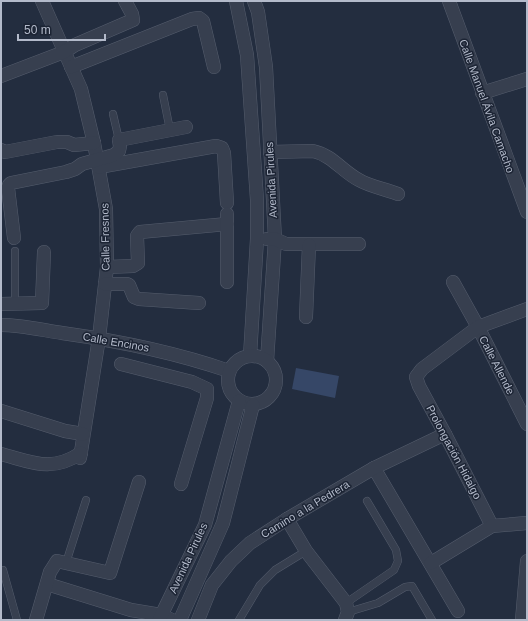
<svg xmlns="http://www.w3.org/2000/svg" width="528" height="621" font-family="Arial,sans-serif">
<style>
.water{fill:#364767}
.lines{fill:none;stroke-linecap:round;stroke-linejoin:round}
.service-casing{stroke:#555d6d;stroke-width:8}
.minor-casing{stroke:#555d6d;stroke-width:14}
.service{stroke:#373f4f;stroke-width:7}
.minor{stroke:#373f4f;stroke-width:13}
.labels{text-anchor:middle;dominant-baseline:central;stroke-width:3;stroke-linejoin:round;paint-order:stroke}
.street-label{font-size:11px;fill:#b3baca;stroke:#1c2434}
</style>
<rect width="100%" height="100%" fill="#232d3f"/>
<polygon class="water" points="296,368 339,376 335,398 292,389"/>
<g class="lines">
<g class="service-casing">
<g id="service">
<polyline points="163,95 170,130"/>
<polyline points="113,114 119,140"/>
<polyline points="15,304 15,251"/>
<polyline points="66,563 86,500"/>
<polyline points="3,570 17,620"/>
<polyline points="346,603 394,570 398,561 396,550 367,501"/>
<polyline points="348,612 378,603 405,587 412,586 432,620"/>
<polyline points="239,620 260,585 275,570 306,551"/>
</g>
</g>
<g class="minor-casing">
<g id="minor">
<polyline points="42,1 81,89 94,143 106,209 107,267 99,338 80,458"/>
<polyline points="236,1 247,55 257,200 257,239 250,356"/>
<polyline points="254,1 258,12 266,67 275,239 267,361"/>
<polyline points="449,1 527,212"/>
<polyline points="71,67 192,19 199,18 203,21 214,67"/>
<polyline points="1,76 64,52 75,45 133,20 132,14 125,1"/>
<polyline points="482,93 527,79"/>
<polyline points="1,150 5,152 57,142 67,142 74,145 94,143"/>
<path d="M270,152L313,151C332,155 343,172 359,180C371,187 386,189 398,194"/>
<polyline points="99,167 216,146 222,148 224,153 227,203"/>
<polyline points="14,238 8,188 9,185 11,183 66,172 75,169 82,164 114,155 119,151 120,146 119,140 186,127"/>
<polyline points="267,239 275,239 286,244 359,244"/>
<polyline points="107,267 133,266 138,263 137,236 140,232 227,224"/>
<polyline points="227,282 227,214"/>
<polyline points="453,282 478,327 527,424"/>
<polyline points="105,284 127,284 129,285 134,297 139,299 199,303"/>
<polyline points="1,304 42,303 44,252"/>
<polyline points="306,317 309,245"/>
<path d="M1,325C21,325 42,330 62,333C119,341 174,352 229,371"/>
<circle cx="252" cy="380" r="24"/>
<polyline points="121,364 192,382 207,389 207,398 181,484"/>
<polyline points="1,411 65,431 83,434"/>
<path d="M1,454C32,462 51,473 81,453"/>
<polyline points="374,468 458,611"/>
<polyline points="287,519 306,551 346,603 348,612 345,620"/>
<polyline points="492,526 445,434 419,386 416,377 422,369 478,327 527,309"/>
<polyline points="431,563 492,526 527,523"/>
<polyline points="47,584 131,610 161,615 172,620"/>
<polyline points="36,620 50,572 57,561 110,573 139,482"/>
<polyline points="159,620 205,525 239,401"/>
<polyline points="180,620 223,523 253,405"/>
<polyline points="198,620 212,585 231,561 250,543 287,519 374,468 445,434"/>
<polyline points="522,620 527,561"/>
</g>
</g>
<use href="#service" class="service"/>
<use href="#minor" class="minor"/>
</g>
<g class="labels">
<g class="street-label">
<text transform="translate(487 106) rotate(70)">Calle Manuel Ávila Camacho</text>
<text transform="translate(271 180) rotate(-93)">Avenida Pirules</text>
<text transform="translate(105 237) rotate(-91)">Calle Fresnos</text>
<text transform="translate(116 342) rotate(10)">Calle Encinos</text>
<text transform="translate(497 365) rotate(63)">Calle Allende</text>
<text transform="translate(454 452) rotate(62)">Prolongación Hidalgo</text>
<text transform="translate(305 509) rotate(-31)">Camino a la Pedrera</text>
<text transform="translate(188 558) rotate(-65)">Avenida Pirules</text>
</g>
</g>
<rect width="528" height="621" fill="none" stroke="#b3baca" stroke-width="4"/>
<path d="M18 34v6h87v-6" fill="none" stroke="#b3baca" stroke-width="2"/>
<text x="24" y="34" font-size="12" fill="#b3baca" stroke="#1c2434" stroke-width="3" paint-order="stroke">50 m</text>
</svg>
